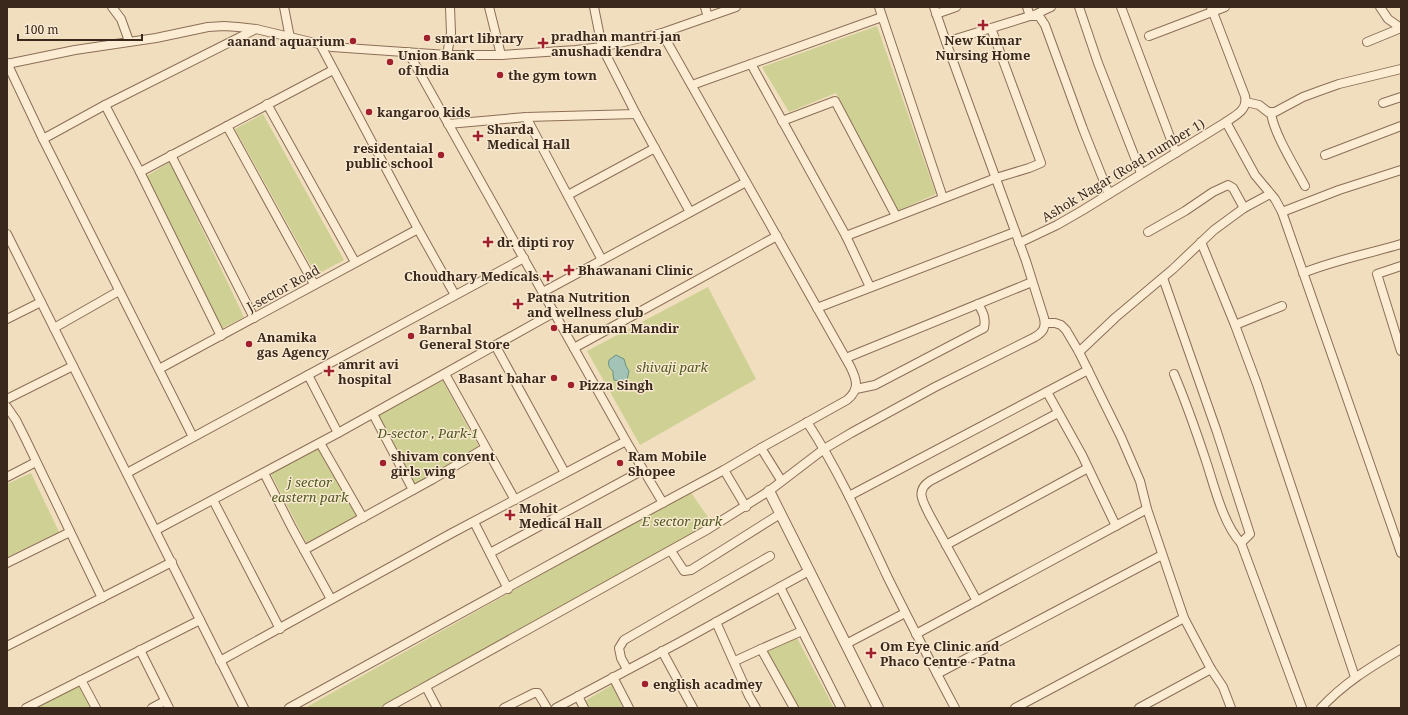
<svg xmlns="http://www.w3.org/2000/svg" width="1408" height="715" font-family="'Noto Serif',serif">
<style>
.green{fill:#cfd093}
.water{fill:#a3c3b7;stroke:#699284}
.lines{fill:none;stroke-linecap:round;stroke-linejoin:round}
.minor-casing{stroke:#8c6e56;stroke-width:10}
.tertiary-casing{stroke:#8c6e56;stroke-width:12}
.minor{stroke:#fbecd3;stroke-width:8}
.tertiary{stroke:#fbecd3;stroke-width:10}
.poi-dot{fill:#a0212d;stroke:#f8e9d0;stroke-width:1.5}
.labels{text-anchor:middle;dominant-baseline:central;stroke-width:3;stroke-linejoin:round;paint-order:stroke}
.poi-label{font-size:13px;font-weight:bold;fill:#3a281c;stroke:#f8e9d0;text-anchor:start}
.street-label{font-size:13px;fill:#3a281c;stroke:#f8e9d0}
.park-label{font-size:13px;font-style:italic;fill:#4f5821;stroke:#f8e9d0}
</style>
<rect width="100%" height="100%" fill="#f1debf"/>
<g class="green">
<polygon points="877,26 936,194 897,211 836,93 789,112 762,67"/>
<polygon points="263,114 344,260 316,275 235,129"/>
<polygon points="170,162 244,317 221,329 145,177"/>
<polygon points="708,287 756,379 640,445 587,351"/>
<polygon points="445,379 445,385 480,449 414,484 377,416"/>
<polygon points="318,448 359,520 308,546 271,474"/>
<polygon points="31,473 59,532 7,557 7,484"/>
<polygon points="690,491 716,529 379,708 305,708"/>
<polygon points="797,638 834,708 799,708 766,652"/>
<polygon points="79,683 93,708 31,708"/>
<polygon points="612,685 623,708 589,708 585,701"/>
</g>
<path class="water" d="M616,355L624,359L626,366L629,371L627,380L620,381L614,380L613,375V371C609,368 608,366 609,360Z"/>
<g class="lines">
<g class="minor-casing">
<g id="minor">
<polyline points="112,7 121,19 129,41"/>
<polyline points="284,7 290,38"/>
<polyline points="489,7 501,55"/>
<polyline points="594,7 602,47 636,114 690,212"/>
<polyline points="705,7 708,17"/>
<polyline points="879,7 943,198"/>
<polyline points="1027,7 1030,16"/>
<polyline points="1079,7 1098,63 1141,173"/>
<polyline points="1121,7 1176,153"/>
<polyline points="1380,7 1388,19 1401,28"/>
<polyline points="936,14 956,7"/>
<polyline points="1034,15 1051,7"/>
<polyline points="1149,36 1225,7"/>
<polyline points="946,42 1030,16 1039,16 1045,25 1083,129 1109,194"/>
<polyline points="1367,42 1401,28"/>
<polyline points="320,44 418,229 455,295"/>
<polyline points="408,52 626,441 663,503"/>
<polyline points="447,55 451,33 450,7"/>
<polyline points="7,63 43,139 193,437"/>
<polyline points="7,64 75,50 156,38 208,27 224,26 238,27 256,29 332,47 447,55 501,55 576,50 602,47 662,33 736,7"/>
<polyline points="751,64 846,236 870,287"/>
<polyline points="692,85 882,17"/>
<polyline points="1246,102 1259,105 1268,112 1275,112 1303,97 1322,90 1339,84 1401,69"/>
<polyline points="1383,103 1401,97"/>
<polyline points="267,104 355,262"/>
<polyline points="105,105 140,172 333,70"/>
<path d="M1271,113C1274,134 1295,167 1305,186"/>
<polyline points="526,117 602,260"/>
<polyline points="782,121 835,101 896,216"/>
<polyline points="1226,122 1255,175 1275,199 1282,212 1401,553"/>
<polyline points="448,124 526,117 636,114"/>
<polyline points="227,126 314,284"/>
<polyline points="43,139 105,105 256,29"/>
<polyline points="171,155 254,318"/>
<polyline points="1325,155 1401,126"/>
<polyline points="140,172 221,336"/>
<polyline points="568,195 655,148"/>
<polyline points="1282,212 1339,190 1401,170"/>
<polyline points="1148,232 1185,211 1213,192 1228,185 1233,188 1244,208"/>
<polyline points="7,234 244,708"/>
<polyline points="846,236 996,178 1029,168 1041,163 991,28"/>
<polyline points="1201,242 1235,325 1257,384 1355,677"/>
<path d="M1019,243L1057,225L1083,210L1226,122C1236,115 1248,110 1245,96L1211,7"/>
<polyline points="1401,266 1377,274 1401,351"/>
<path d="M1303,273C1335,260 1368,254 1401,244"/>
<polyline points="1163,278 1217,432 1250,534 1241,543 1302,708"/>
<polyline points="543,292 746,182"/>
<polyline points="817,308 1015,232"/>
<polyline points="7,319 41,302"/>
<polyline points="1045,323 1055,323 1061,325 1066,330 1079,352 1121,437 1140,481 1147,509 1184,618 1211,669 1139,708"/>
<polyline points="1235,325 1282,306"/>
<polyline points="54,328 119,291"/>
<polyline points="495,345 565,473"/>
<polyline points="574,348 777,236"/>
<polyline points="1079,352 1116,317 1173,269 1214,230 1244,208 1270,194"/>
<polyline points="846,358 1032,282"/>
<polyline points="159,369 418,229"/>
<polyline points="445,374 515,500"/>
<path d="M1174,374C1186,402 1196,431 1206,461C1214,485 1223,524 1241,543"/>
<polyline points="308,375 338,433"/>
<path d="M856,389L875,385L984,328C986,318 983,312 978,304"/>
<polyline points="1047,392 1082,455 1116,526"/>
<polyline points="7,399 73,366"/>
<polyline points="7,407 16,420 26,440 102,598"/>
<polyline points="373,414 413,490"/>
<path d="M807,422C839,471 863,525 888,578C910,622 932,665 955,708"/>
<polyline points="320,443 363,518"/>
<polyline points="761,448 781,480"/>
<polyline points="724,470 746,507"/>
<polyline points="127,473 524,258"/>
<polyline points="264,473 292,528 331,599"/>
<polyline points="7,477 36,462"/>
<polyline points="849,496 1088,370"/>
<polyline points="213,500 280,629"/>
<polyline points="474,522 508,589"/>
<polyline points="156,530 338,433 555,312"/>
<polyline points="946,545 1088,468"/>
<polyline points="304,550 433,479 485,448"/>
<polyline points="671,551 684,571 691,570 780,514"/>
<polyline points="490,553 643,470"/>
<polyline points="7,563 70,532"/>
<polyline points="780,587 841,708"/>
<path d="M977,601L929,514C923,501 915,491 930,481L1058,413"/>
<polyline points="716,622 749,696 756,708"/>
<polyline points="916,634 1147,509"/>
<polyline points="846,644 905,613"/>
<polyline points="7,646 172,562"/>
<polyline points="140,650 169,708"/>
<polyline points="662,651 693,708"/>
<polyline points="220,661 452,533 626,441"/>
<polyline points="735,661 761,649"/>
<polyline points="627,669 621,658 619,648 624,640 770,556"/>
<polyline points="1211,669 1223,687 1231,708"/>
<polyline points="937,674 1162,555"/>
<polyline points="613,677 629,708"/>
<polyline points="81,680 96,708"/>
<polyline points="426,687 437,708"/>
<polyline points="578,696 584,708"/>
<polyline points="26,708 200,620"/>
<polyline points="152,708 165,701"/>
<path d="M289,708L605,534L724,470L761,448L847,400C860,389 857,380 850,366L662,33"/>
<path d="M387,708L705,531L769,491L824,449L851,433L935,387L1035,337C1043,332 1046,328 1044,318L1026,261L946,42L934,7"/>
<polyline points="504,708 534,693 538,693 547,708"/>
<polyline points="556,708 680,642 809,571"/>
<polyline points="794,708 761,649 802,631"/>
<polyline points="1015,708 1184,618"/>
<path d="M1321,708C1345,682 1371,667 1401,649"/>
</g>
</g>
<g class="tertiary-casing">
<polyline id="tertiary" points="769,491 878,708"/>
</g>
<use href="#minor" class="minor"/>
<use href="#tertiary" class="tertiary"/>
</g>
<g class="poi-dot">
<path d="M981 19h4v4h4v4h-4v4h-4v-4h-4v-4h4z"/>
<circle cx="427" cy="38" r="4"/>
<circle cx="353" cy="41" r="4"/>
<path d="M541 37h4v4h4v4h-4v4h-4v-4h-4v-4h4z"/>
<circle cx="390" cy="62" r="4"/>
<circle cx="500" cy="75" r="4"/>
<circle cx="369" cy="112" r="4"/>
<path d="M476 130h4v4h4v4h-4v4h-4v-4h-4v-4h4z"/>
<circle cx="441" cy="155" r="4"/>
<path d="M486 236h4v4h4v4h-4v4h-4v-4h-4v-4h4z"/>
<path d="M567 264h4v4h4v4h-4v4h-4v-4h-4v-4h4z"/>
<path d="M546 270h4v4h4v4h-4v4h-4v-4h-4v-4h4z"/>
<path d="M516 298h4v4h4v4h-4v4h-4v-4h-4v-4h4z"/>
<circle cx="554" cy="328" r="4"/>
<circle cx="411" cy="336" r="4"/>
<circle cx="249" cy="344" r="4"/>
<path d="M327 365h4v4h4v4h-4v4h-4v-4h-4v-4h4z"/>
<circle cx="554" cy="378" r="4"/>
<circle cx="571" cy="385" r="4"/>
<circle cx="383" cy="463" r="4"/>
<circle cx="620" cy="463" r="4"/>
<path d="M508 509h4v4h4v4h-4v4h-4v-4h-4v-4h4z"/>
<path d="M869 647h4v4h4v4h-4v4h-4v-4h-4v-4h4z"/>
<circle cx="645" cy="684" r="4"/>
</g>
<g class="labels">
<g class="poi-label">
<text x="551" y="36">pradhan mantri jan<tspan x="551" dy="15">anushadi kendra</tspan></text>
<text x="435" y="38">smart library</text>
<text x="983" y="40" text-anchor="middle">New Kumar<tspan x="983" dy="15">Nursing Home</tspan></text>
<text x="345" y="41" text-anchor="end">aanand aquarium</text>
<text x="398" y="55">Union Bank<tspan x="398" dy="15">of India</tspan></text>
<text x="508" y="75">the gym town</text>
<text x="377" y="112">kangaroo kids</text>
<text x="487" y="129">Sharda<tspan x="487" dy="15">Medical Hall</tspan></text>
<text x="433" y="148" text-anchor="end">residentaial<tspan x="433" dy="15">public school</tspan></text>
<text x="497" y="242">dr. dipti roy</text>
<text x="578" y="270">Bhawanani Clinic</text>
<text x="539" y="276" text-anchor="end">Choudhary Medicals</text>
<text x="527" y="297">Patna Nutrition<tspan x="527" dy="15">and wellness club</tspan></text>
<text x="562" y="328">Hanuman Mandir</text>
<text x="419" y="329">Barnbal<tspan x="419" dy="15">General Store</tspan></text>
<text x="257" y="337">Anamika<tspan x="257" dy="15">gas Agency</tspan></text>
<text x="338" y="364">amrit avi<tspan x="338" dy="15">hospital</tspan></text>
<text x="546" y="378" text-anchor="end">Basant bahar</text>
<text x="579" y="385">Pizza Singh</text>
<text x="391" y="456">shivam convent<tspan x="391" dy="15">girls wing</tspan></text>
<text x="628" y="456">Ram Mobile<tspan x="628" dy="15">Shopee</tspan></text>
<text x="519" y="508">Mohit<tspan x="519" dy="15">Medical Hall</tspan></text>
<text x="880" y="646">Om Eye Clinic and<tspan x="880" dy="15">Phaco Centre - Patna</tspan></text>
<text x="653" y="684">english acadmey</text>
</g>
<g class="street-label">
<text transform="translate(1123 170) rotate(-31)">Ashok Nagar (Road number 1)</text>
<text transform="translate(283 288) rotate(-29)">J-sector Road</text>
</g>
<g class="park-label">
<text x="672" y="367">shivaji park</text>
<text x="428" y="433">D-sector , Park-1</text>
<text x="310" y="482">j sector<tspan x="310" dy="15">eastern park</tspan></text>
<text x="682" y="521">E sector park</text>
</g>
</g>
<rect width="1408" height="715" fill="none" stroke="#3a281c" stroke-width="16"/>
<path d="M18 34v6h124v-6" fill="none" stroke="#3a281c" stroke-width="2"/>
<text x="24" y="34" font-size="12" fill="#3a281c" stroke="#f8e9d0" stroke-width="3" paint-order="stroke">100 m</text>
</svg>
